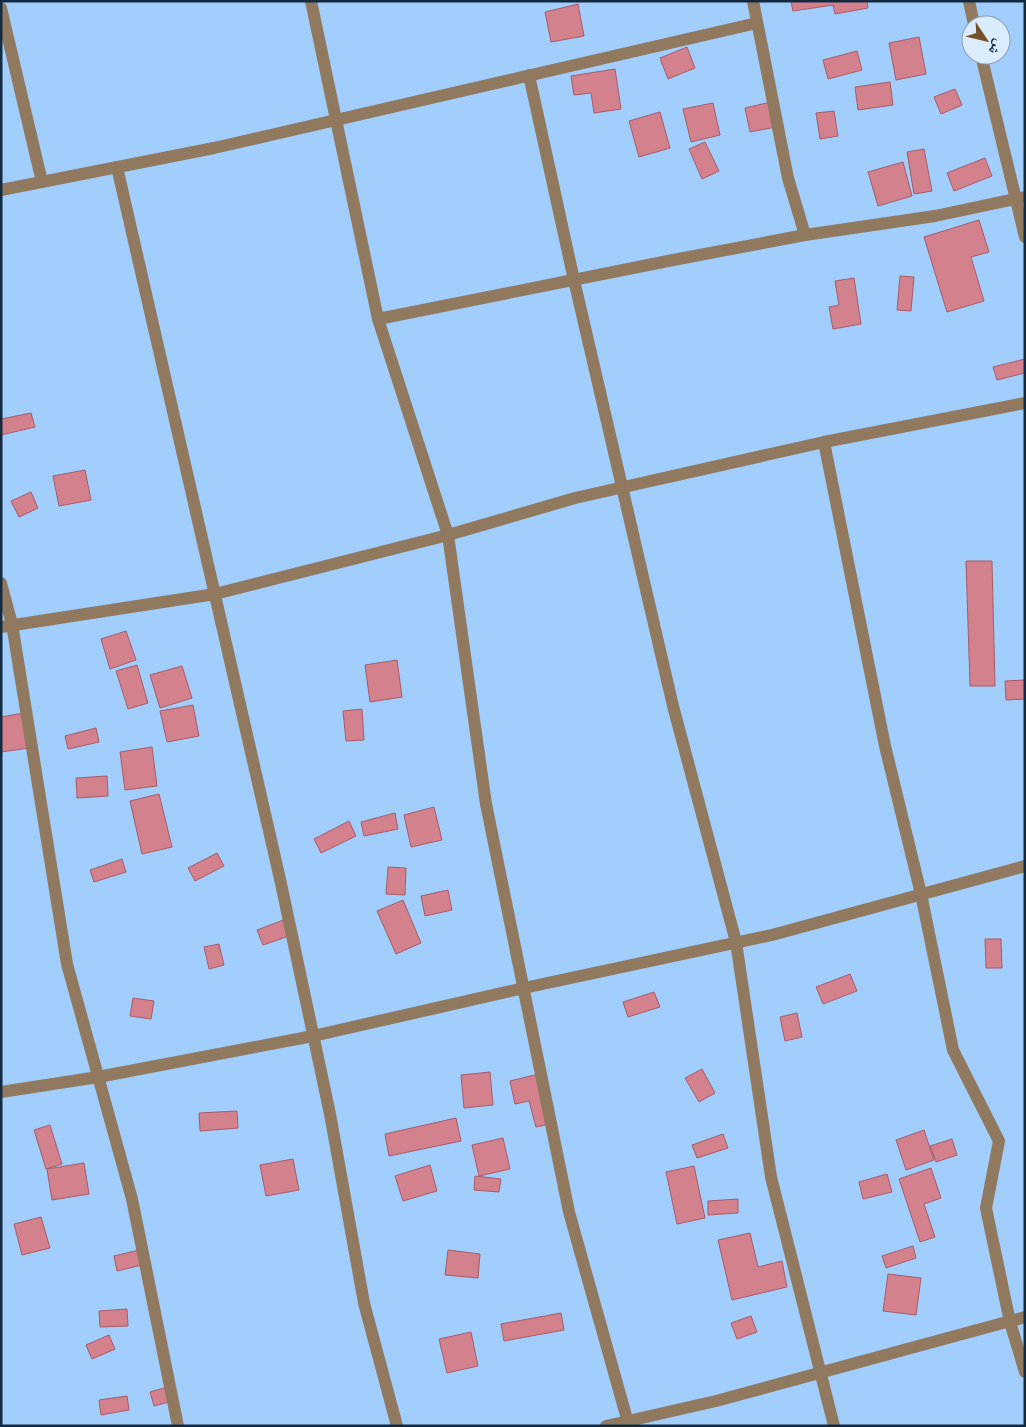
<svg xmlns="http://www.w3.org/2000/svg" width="1026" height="1427" font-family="Ubuntu,'Noto Naskh Arabic',sans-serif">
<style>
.building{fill:#d3818d;stroke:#a85b67}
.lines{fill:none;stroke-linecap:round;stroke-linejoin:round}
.minor{stroke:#90795e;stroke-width:12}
</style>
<rect width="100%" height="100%" fill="#a1cefd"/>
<g class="building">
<polygon points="791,1 867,1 868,8 835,14 833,5 793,11"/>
<polygon points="578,4 584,36 551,42 545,12"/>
<polygon points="919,37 926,74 896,80 889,43"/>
<polygon points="687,47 695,68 668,79 660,58"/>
<polygon points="857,51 862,70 828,79 823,60"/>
<polygon points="615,69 621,109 594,113 591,93 574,95 571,76"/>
<polygon points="890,82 893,105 858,110 855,87"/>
<polygon points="955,89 962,105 941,114 934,97"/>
<polygon points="775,101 781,126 750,132 745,108"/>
<polygon points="713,103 720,135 691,142 683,109"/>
<polygon points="834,111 838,136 820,139 816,113"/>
<polygon points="660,112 670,148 639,157 629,121"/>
<polygon points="705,142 719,171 702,179 689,149"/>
<polygon points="924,149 932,191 914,194 907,152"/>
<polygon points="985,158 992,176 954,191 947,173"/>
<polygon points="903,162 912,196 878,206 868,172"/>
<polygon points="979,220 989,252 971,257 984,301 947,312 924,237"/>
<polygon points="900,276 914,277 911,311 897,310"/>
<polygon points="854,278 861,324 833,329 829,307 839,305 835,281"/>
<polygon points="1025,359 1025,373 997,380 993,367"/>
<polygon points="31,413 35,427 1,435 1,419"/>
<polygon points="85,470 91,500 59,506 53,476"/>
<polygon points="31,492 38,508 19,517 11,501"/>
<polygon points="966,561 992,561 995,686 970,686"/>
<polygon points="126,631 136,660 110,669 101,639"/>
<polygon points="397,660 402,697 370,702 365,665"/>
<polygon points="137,665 148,703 128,709 116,671"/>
<polygon points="182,666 192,698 160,708 150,675"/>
<polygon points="1025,680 1025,699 1006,700 1005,681"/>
<polygon points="193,705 199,736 167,742 160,711"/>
<polygon points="362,709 364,740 346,741 343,711"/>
<polygon points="24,713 29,748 1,752 1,717"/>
<polygon points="96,728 99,742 68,749 65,736"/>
<polygon points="152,747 157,786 125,790 120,752"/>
<polygon points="107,776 108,796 77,798 76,778"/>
<polygon points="159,794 172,847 142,854 130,801"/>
<polygon points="434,807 442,840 411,847 404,815"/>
<polygon points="395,813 398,829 364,836 361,822"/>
<polygon points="349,821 356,836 321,853 314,839"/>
<polygon points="217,853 224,866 195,881 188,868"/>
<polygon points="122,859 126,872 94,882 90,870"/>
<polygon points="388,867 406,868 405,895 386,894"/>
<polygon points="448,890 452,910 425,916 421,896"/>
<polygon points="403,900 421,943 396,954 377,911"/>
<polygon points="286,919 292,935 263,945 257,930"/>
<polygon points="985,939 1001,939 1002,968 986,968"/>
<polygon points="219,944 224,965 209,969 204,947"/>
<polygon points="850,974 857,991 823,1004 816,987"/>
<polygon points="654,992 660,1007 628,1017 623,1002"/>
<polygon points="133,998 154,1001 151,1019 130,1016"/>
<polygon points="797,1013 802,1037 785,1041 780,1017"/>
<polygon points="702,1069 715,1093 699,1102 685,1078"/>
<polygon points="490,1072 493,1105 464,1108 461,1075"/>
<polygon points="539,1074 550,1124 536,1127 529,1101 515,1104 510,1081"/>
<polygon points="237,1111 238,1128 200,1131 199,1113"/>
<polygon points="456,1118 461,1141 389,1156 385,1134"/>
<polygon points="50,1125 62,1164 46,1169 34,1130"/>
<polygon points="924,1130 934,1160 906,1170 896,1140"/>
<polygon points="723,1134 728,1148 697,1158 692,1145"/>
<polygon points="503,1138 510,1169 479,1176 472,1145"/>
<polygon points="952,1139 957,1155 936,1162 930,1146"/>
<polygon points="293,1159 299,1190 266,1196 260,1165"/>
<polygon points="84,1163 89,1194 52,1200 47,1169"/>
<polygon points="430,1165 437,1191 403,1201 395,1176"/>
<polygon points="694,1166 705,1218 677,1224 666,1172"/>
<polygon points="931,1168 941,1198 924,1204 935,1237 920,1242 899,1179"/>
<polygon points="887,1174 892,1192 863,1199 859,1182"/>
<polygon points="475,1176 501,1179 499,1192 474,1190"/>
<polygon points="738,1199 738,1213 708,1215 708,1201"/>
<polygon points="41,1217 50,1248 22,1255 14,1224"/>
<polygon points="750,1233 758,1267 782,1261 787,1287 732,1300 718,1240"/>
<polygon points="913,1246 916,1258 886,1268 882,1256"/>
<polygon points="139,1250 142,1265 117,1271 114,1256"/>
<polygon points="448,1250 480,1254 478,1278 445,1275"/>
<polygon points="888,1274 921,1278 916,1315 883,1311"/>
<polygon points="127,1309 128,1326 100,1327 99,1311"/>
<polygon points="561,1313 564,1330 504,1341 501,1324"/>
<polygon points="751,1316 757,1332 737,1339 731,1323"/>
<polygon points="471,1332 478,1366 447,1373 439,1339"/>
<polygon points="109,1335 115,1349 92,1359 86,1345"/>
<polygon points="171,1386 176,1400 154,1406 150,1392"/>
<polygon points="127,1396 129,1410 101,1415 99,1400"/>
</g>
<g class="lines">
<g class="minor">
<polyline points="311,1 378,319 448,535 486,804 569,1212 629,1426"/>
<polyline points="753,1 788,178 805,235"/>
<polyline points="969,1 974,25"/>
<polyline points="1,8 42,182"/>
<polyline points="981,55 1025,237"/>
<polyline points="529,75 574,280 673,706 736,942 771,1177 834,1426"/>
<polyline points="117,167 280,879 330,1114 364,1303 397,1426"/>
<polyline points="1,190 214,148 757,23"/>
<polyline points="378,319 668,261 805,235 935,216 1025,197"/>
<polyline points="824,442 885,746 921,894 953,1050 999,1141 986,1208 1010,1322 1025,1372"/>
<polyline points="1,583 12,624 67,964 132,1199 178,1426"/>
<polyline points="1,627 215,594 448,535 575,498 824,442 1025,403"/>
<polyline points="1,1092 98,1077 313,1036 524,988 772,935 1025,866"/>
<polyline points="606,1426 716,1401 1025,1317"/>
</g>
</g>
<rect width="1026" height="1427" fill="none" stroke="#132a40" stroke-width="5"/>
<g transform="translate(986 40) rotate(125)"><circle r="24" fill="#dbecfe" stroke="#8b9eb2"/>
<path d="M0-4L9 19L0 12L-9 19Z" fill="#735229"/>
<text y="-8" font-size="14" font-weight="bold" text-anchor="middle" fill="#132a40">ش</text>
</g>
</svg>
